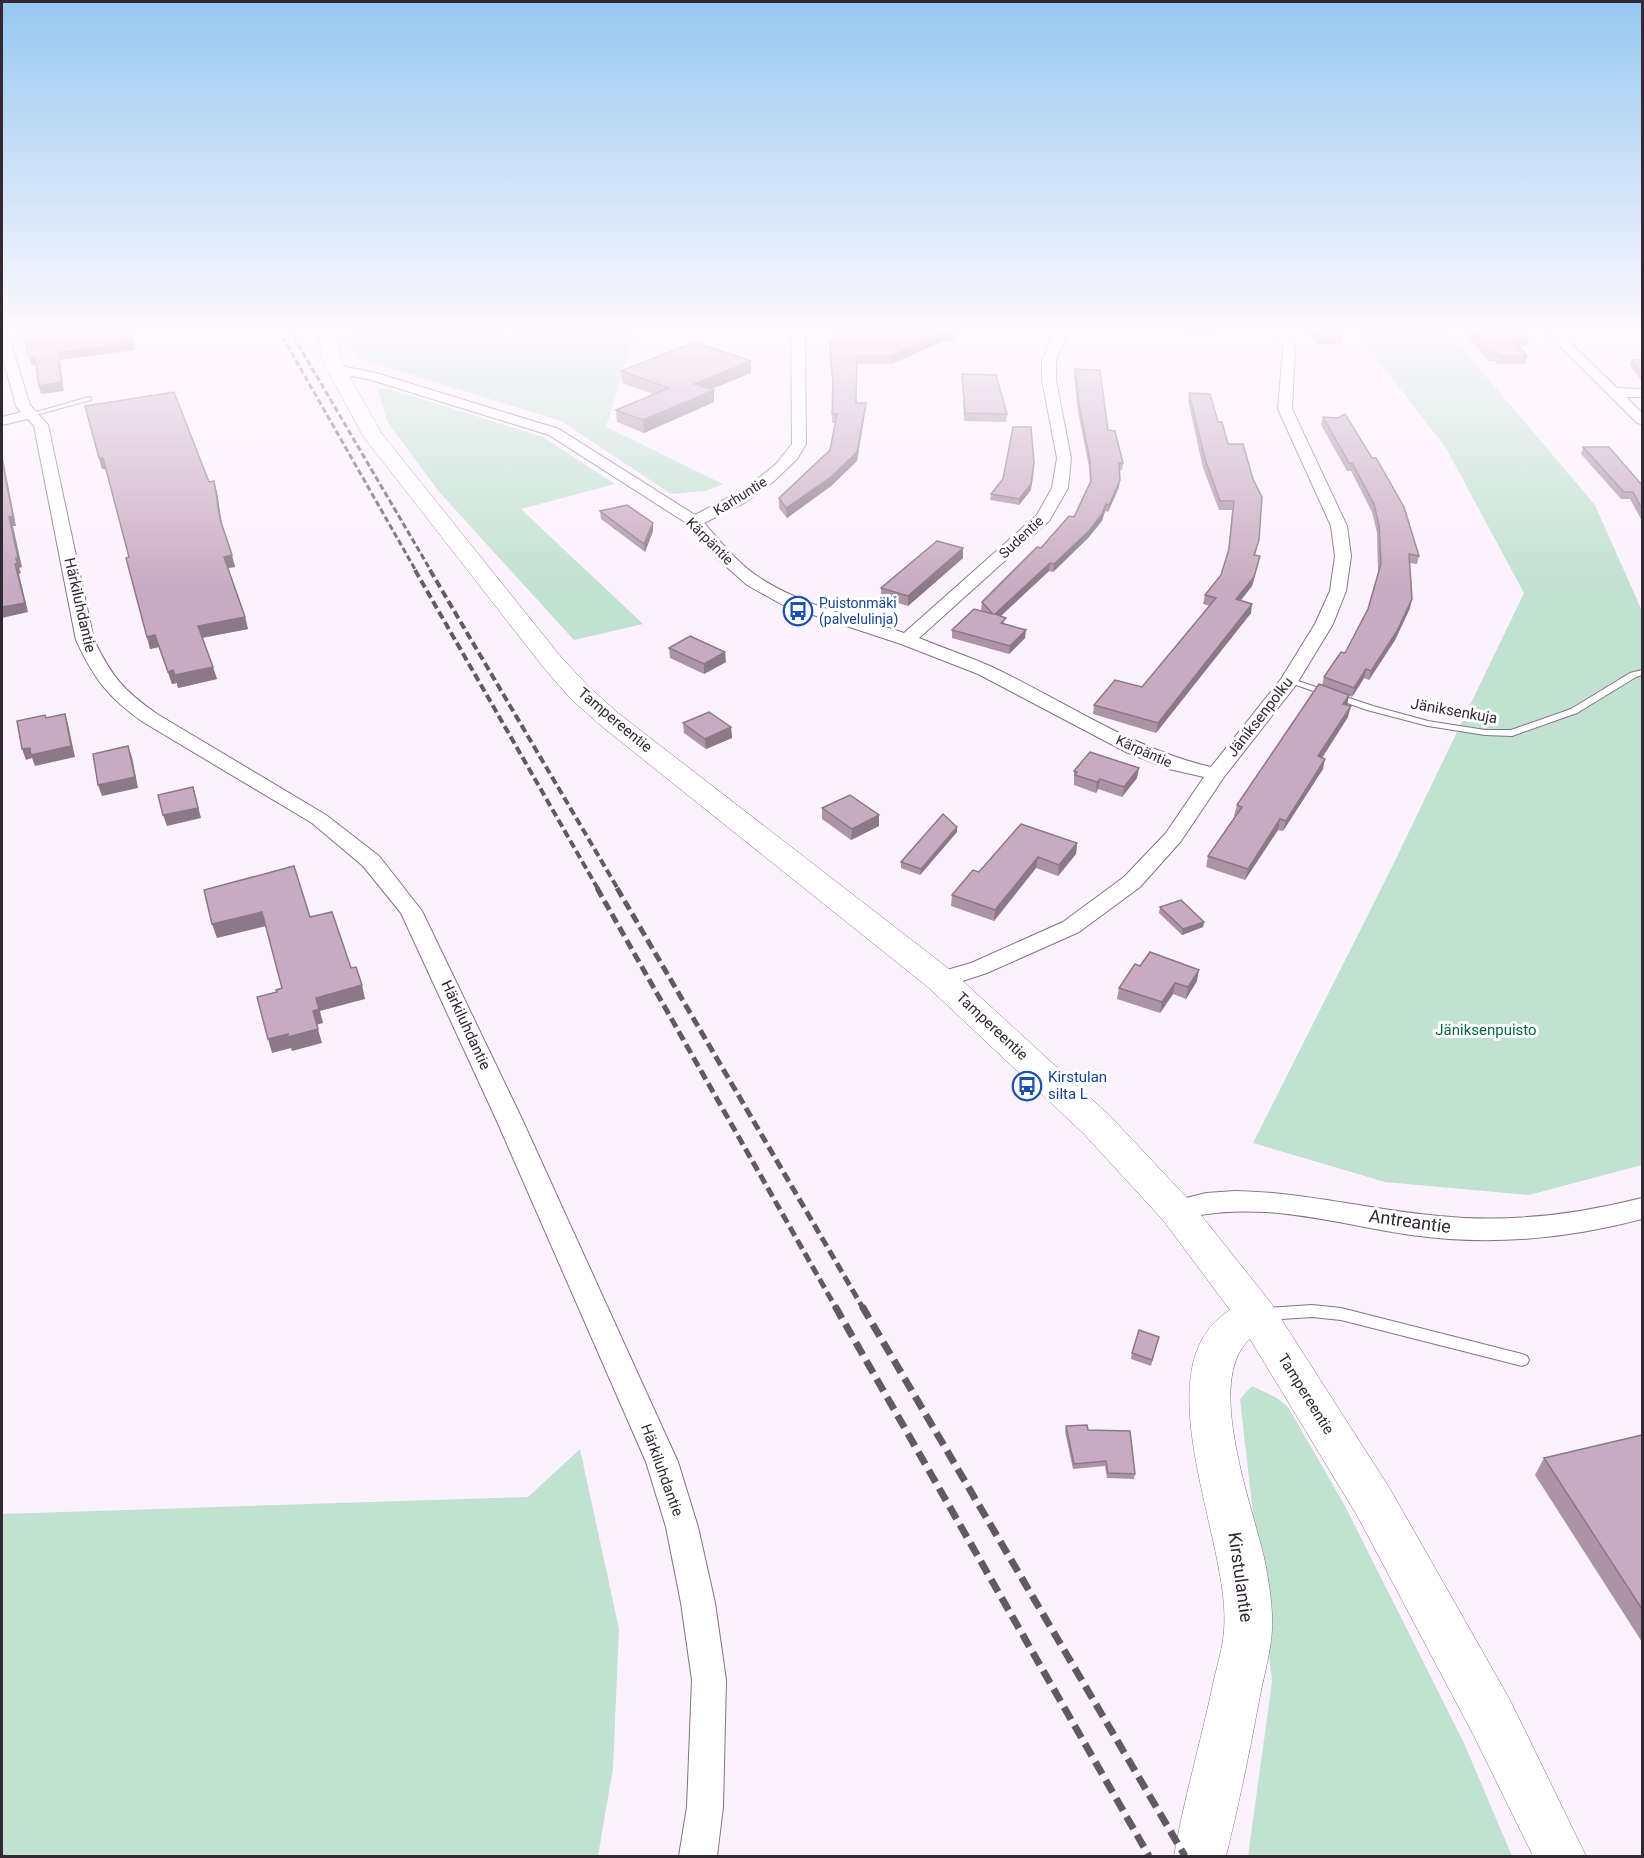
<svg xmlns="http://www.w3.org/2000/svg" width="1644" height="1858" font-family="Roboto,sans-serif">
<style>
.green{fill:#c1e1d1}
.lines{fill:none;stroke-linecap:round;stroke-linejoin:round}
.lane-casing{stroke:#86718a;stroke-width:2}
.street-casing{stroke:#86718a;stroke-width:2}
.secondary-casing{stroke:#86718a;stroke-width:1}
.lane{fill:#fff;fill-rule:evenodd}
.street{fill:#fff;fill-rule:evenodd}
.secondary{fill:#fff;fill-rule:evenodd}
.rail-far3{stroke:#625964;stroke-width:3;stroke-dasharray:6 3;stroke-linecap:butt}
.rail-far2{stroke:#625964;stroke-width:4;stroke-dasharray:8 4;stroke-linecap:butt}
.rail-far1{stroke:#625964;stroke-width:5;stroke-dasharray:10 5;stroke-linecap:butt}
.rail{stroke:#625964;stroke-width:7;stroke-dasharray:14 7;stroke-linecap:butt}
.wall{fill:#ac93a7}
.shaded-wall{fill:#8c7888}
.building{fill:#c8abc2;stroke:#8c7888;stroke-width:1.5}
.labels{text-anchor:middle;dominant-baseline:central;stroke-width:6;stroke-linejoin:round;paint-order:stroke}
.far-street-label{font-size:14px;fill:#322934;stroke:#fff}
.far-transit-label{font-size:14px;fill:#164399;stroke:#fff;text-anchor:start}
.street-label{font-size:15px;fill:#322934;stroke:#fff}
.park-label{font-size:15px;fill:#046747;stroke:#fff}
.transit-label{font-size:15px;fill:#164399;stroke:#fff;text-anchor:start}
.near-street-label{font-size:18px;fill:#322934;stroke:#fff}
</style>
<rect width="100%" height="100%" fill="#fcf2fd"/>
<g class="green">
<polygon points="346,329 636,329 606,427 723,484 706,491 671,494 561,421 357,358"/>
<polygon points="1354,329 1446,329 1595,505 1642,611 1642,1165 1529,1195 1385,1182 1253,1143 1391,869 1524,593 1446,448"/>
<polygon points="377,388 393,390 543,437 615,484 521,509 643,624 574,640 440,493 388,423"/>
<polygon points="1252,1386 1277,1398 1288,1407 1345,1506 1464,1743 1512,1856 1248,1856 1272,1682 1240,1399"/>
<polygon points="580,1449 619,1629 613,1768 598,1856 2,1856 2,1514 528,1497"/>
</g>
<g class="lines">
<g class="lane-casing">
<g id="lane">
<polygon points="89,397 91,398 91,400 32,416 29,414"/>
<polygon points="1642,670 1642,675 1636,677 1577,713 1512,736 1485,735 1428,726 1367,710 1285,681 1289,678 1373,706 1428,721 1485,730 1511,730 1571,709 1630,673"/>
<polygon points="1312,1305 1341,1308 1522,1354 1527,1356 1529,1360 1527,1364 1522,1366 1341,1320 1312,1317 1265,1320 1260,1318 1258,1314 1260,1310 1265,1308"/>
</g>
</g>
<g class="street-casing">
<g id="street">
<path d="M791,329H803L805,339L806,444L797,459L773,482L744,503L704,523C721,542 738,564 760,578C803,606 856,617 904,633L1037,515L1052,488L1057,458L1042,380V360L1057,329H1069L1056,360V380L1071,458L1068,488L1049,521L919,638C943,648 968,656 992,667C1065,701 1132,749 1211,767L1281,679L1315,624L1330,591L1335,556L1331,526L1278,409L1283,349L1277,329H1289L1295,349L1292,409L1347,526L1351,556L1346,591L1333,624L1296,685L1224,777L1181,841L1140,887L1079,932L987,973L941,988L933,986L929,980L933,974L971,963L1063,922L1124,877L1166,833L1204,777L1169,769L1126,752L978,674L901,644L783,605L747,585L719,560L688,524L549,435L368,379L331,372L329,369L336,365L376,373L559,429L695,515L748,487L776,464L792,444Z"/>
<polygon points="1543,329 1556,329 1617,388 1642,389 1642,397 1626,397 1642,413 1642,424 1637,423"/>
<path d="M2,330L8,334L30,405L48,425L94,640C112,677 123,690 157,714L326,815L379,856L422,911L522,1119L678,1462L698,1527L715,1603L726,1680L723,1807L717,1856H679L687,1807L692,1680L681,1603L666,1527L646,1462L496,1119L401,913L363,866L312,823L143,722C108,697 94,679 76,640L34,426L28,419L2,425V417L21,412L16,406L2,355Z"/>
<path d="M1235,1191C1304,1192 1370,1210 1439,1216C1507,1223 1575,1215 1642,1198V1219C1567,1239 1489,1246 1411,1235C1362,1228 1315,1215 1266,1212C1246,1211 1226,1211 1207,1214C1192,1216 1180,1222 1166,1217L1162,1210L1166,1203L1206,1193Z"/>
</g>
</g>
<g class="secondary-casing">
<path id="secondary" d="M318,329H336L340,357L345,369L382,434L561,657L589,687L618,713L953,972L1110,1116L1189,1200L1271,1303L1390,1489L1510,1700L1586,1856H1533L1474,1736L1358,1517L1250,1339C1203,1380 1254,1509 1265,1562C1269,1583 1273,1607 1272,1629C1271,1651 1264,1675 1260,1696C1250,1750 1239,1804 1226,1856H1174C1184,1798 1202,1738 1214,1679C1218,1663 1223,1646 1224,1630C1232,1543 1138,1367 1230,1310L1163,1220L1084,1134L929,988L600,725L571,699L543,667L363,436L327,369L322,357Z"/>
</g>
<use href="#lane" class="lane"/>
<use href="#street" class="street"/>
<use href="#secondary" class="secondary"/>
<g class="rail-far3">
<polyline points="278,329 416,571"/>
<polyline points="289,329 431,571"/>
</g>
<g class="rail-far2">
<polyline points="415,570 598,889"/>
<polyline points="430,570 618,889"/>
</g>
<g class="rail-far1">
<polyline points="597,888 836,1308"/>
<polyline points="617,888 863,1308"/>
</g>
<g class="rail">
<polyline points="835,1306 1149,1856"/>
<polyline points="862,1306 1185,1856"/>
</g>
</g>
<g class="wall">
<polygon points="834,329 862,331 954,333 954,341 944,341 891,364 857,364 856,403 866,403 865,412 857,461 831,486 787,518 779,508 779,498 830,450 835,423 832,423 833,388 829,356 830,340 834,340"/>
<polygon points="1188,329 1215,329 1215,336 1190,335"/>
<polygon points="1307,329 1337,329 1342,337 1341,344 1317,344"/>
<polygon points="1462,329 1519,329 1528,339 1526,346 1519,347 1527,356 1525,364 1497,364 1495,361 1488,361"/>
<polygon points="1632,360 1642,360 1642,382 1630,365"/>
<polygon points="751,361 751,373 711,389 714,402 644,433 617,422 616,410 654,394 622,383 621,371"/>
<polygon points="1075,369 1108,430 1123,463 1122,470 1119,470 1119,487 1108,512 1105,511 1102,521 1088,538 1053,572 1049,571 1001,616 1005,624 1025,638 1009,654 952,638 952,630 982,611 981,610 982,602 1074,517 1090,483 1089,467 1078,412 1074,376"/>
<polygon points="962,374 1007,414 1006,422 964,421"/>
<polygon points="1189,393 1218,422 1257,549 1255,555 1258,565 1252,586 1240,601 1251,613 1156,733 1093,714 1094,705 1142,687 1210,606 1203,604 1205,595 1221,575 1228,552 1232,510 1219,510 1203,468 1188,401"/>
<polygon points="1323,417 1419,556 1417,564 1410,563 1410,608 1395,640 1369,680 1364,678 1352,697 1349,696 1347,705 1348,717 1322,758 1323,769 1283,831 1278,830 1245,880 1206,867 1208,856 1235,816 1234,816 1237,805 1322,685 1324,677 1345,653 1368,609 1378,572 1377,533 1372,512 1351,471 1347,471 1321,425"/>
<polygon points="1583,447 1642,485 1642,521 1630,499 1621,499 1581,454"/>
<polygon points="99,458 209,482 214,481 217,492 222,526 235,567 228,568 245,617 248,629 202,638 217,679 178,688 177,683 172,684 159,647 150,649 147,637 129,557 106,469 102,469"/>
<polygon points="1031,490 1019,505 990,500 991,494"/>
<polygon points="600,511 653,531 645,552 601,519"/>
<polygon points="963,548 963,558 908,606 881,598 881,588"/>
<polygon points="669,648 726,662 704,674 670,658"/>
<polygon points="683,723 731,727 732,738 706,749 684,733"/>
<polygon points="1074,771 1137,778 1122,797 1098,789 1096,793 1074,785"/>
<polygon points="822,808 879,826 851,840 822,819"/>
<polygon points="957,832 920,875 901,868 901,862"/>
<polygon points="1077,843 1076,854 1058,876 1036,868 994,921 951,906 952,895 979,872"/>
<polygon points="1160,907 1204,922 1203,927 1182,935 1159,913"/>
<polygon points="1140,966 1197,981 1186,999 1173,994 1160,1013 1117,999 1119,988"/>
<polygon points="1159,1337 1151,1366 1131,1359 1132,1353"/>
<polygon points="1066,1426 1088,1430 1135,1474 1134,1479 1107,1478 1105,1466 1073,1469 1065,1432"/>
<polygon points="1642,1435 1642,1642 1535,1475 1544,1458"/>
</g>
<g class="shaded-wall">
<polygon points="944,333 944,341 891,364 891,356"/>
<polygon points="133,342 135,350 60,360 64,391 41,394 39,386 57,353"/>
<polygon points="35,356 38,364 32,365 29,357"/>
<polygon points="751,361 751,373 695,396 694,384"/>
<polygon points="714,390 714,402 644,433 643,420"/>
<polygon points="866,403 865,412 857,461 831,486 787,518 786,508"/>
<polygon points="2,453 16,526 13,526 22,567 19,568 21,573 19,574 28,612 2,618 2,607 15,564 2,460"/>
<polygon points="99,458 103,458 106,469 102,469"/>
<polygon points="1034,470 1031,490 1019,505 1019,499"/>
<polygon points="1120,480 1119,487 1108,512 1109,505"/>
<polygon points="214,481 217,492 223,531 220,519"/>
<polygon points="1106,504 1105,511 1102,521 1088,538 1053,572 1054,564"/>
<polygon points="653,523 653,531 645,552 644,544"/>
<polygon points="963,548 963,558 908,606 908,596"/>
<polygon points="232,555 235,567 227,568 224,557"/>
<polygon points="1260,556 1252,586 1234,609 1236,599"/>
<polygon points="1050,563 1049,571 994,622 995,614"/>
<polygon points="1412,599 1410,608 1395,640 1369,680 1371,671"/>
<polygon points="1252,604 1251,613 1156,733 1158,723"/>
<polygon points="245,617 248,629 201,638 198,626"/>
<polygon points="1026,630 1025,638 1009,654 1010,646"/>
<polygon points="155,635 159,647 150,649 147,637"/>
<polygon points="725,652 726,662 704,674 704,664"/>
<polygon points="213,667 217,679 178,688 175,675"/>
<polygon points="1366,669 1364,678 1352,697 1354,688"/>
<polygon points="173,670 177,683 172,684 168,672"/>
<polygon points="1349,695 1347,705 1343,704"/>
<polygon points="1351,706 1348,717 1316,767 1318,756"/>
<polygon points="65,714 68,724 75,757 35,766 32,758 26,760 22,749"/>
<polygon points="731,727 732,738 706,749 705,739"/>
<polygon points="128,746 132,757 138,788 102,796 98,785"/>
<polygon points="1325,759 1323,769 1283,831 1286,821"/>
<polygon points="1139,768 1137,778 1122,797 1124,787"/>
<polygon points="1100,779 1098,789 1096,793 1097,782"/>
<polygon points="193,787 201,818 167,826 163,815"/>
<polygon points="879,815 879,826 851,840 852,829"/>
<polygon points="1280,819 1278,830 1245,880 1248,869"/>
<polygon points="957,827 957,832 920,875 921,869"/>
<polygon points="1077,843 1076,854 1058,876 1059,865"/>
<polygon points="1038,857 1036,868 994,921 995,910"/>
<polygon points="262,912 266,926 217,938 212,924"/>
<polygon points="1204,922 1203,927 1182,935 1183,929"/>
<polygon points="1199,970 1197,981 1186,999 1188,987"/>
<polygon points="1175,983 1173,994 1160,1013 1162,1002"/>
<polygon points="362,985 365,999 320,1011 323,1023 316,1025 313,1011 316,998"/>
<polygon points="318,1029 322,1043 292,1051 291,1048 272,1053 268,1039 288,1034"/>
</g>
<g class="building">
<polygon points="22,329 127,329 133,342 57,353 62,382 39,386 35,356 29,357"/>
<polygon points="835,329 861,329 862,331 866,329 954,329 954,333 944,333 891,356 857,356 856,403 866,403 857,452 831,477 786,508 779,498 830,450 837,414 832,414 833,381 830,347 830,340 834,340 835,334"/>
<polygon points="1190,329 1215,329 1216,332 1190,331"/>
<polygon points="1313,329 1337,329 1342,337 1319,337"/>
<polygon points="1471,329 1519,329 1528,339 1512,339 1527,356 1499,356 1497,353 1491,353"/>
<polygon points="695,342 751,361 694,384 714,390 643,420 616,410 669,388 621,371"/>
<polygon points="1632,360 1642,360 1642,374"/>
<polygon points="1075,369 1100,370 1108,430 1115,431 1123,463 1119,463 1120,480 1109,505 1106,504 1102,514 1089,531 1054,564 1050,563 995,614 1006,618 1001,623 1026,630 1010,646 952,630 974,609 993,614 982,602 1037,547 1041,548 1069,516 1074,517 1091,481 1090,460 1079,405"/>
<polygon points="962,374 996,375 1007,414 965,413"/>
<polygon points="174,392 209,482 214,481 220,519 232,555 224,557 245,617 198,626 213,667 175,675 173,670 168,672 155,635 147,637 126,558 129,557 103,458 99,458 85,406"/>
<polygon points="1189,393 1210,394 1218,422 1222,422 1228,444 1243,444 1253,479 1262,497 1259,540 1254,555 1260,556 1254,577 1236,599 1252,604 1158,723 1094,705 1115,680 1142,687 1216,598 1205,595 1221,575 1229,549 1234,501 1220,501 1205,459"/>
<polygon points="1345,414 1372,458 1376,458 1404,507 1419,556 1409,554 1412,599 1397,631 1371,671 1366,669 1354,688 1324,677 1341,652 1345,653 1368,609 1381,564 1379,525 1374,504 1352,463 1349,463 1323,417 1338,418"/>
<polygon points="1013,427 1031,427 1034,463 1031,484 1019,499 991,494 1003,479"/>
<polygon points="1583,447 1609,447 1642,485 1642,509 1633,492 1624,492"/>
<polygon points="2,460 13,516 9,517 18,558 16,558 17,564 15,564 25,603 2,607"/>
<polygon points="627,505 653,523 644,544 600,511"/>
<polygon points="937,541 963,548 908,596 881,588"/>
<polygon points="690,636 725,652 704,664 669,648"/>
<polygon points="1319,684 1349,695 1343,704 1351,706 1318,756 1325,759 1286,821 1280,819 1248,869 1208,856 1242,807 1237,805"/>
<polygon points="709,712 731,727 705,739 683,723"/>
<polygon points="65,714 71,746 31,755 30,748 22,749 17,721 45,715 46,718"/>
<polygon points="128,746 135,777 98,785 93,754"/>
<polygon points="1090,752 1139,768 1124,787 1100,779 1097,782 1075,775 1077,772 1074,771"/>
<polygon points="193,787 198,808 163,815 158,795"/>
<polygon points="850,795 879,815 852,829 822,808"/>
<polygon points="943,814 957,827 921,869 901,862"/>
<polygon points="1021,824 1077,843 1059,865 1038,857 995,910 952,895 973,870 979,872"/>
<polygon points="294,866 310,917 332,912 351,968 356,967 362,985 316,998 319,1009 313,1011 318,1029 288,1037 288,1034 268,1039 257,997 277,992 276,990 282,988 262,912 212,924 204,890"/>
<polygon points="1181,900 1204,922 1183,929 1160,907"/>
<polygon points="1150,952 1199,970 1188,987 1175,983 1162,1002 1119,988 1135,964 1140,966"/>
<polygon points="1139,1330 1159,1337 1152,1360 1132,1353"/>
<polygon points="1087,1425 1088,1430 1130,1431 1135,1474 1108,1473 1106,1461 1074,1464 1066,1426"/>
<polygon points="1642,1435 1642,1609 1544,1458"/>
</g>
<linearGradient id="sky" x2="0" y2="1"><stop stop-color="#97c8f0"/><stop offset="0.56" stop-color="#fef9fe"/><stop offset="1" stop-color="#fef9fe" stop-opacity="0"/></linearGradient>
<rect width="1644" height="589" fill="url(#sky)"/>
<defs>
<g id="bus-ring" transform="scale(1.5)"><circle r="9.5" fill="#fff" stroke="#1a4fb4" stroke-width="1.5"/><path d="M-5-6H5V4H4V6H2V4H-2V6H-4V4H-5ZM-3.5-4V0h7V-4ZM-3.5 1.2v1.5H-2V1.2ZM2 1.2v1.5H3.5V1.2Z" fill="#1a4fb4"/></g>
</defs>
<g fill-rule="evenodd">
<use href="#bus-ring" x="798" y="611"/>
<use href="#bus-ring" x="1027" y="1086"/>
</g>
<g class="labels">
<g class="far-street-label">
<text transform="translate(740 496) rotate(-32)">Karhuntie</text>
<text transform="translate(1021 537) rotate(-43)">Sudentie</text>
<text transform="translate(710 541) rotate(45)">Kärpäntie</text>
<text transform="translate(1144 751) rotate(24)">Kärpäntie</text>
</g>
<g class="far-transit-label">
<text x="819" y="603">Puistonmäki<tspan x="819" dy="16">(palvelulinja)</tspan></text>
</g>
<g class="street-label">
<text transform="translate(80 605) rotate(77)">Härkiluhdantie</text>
<text transform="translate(1454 711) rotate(10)">Jäniksenkuja</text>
<text transform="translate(1260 717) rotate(-52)">Jäniksenpolku</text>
<text transform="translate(615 720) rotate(40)">Tampereentie</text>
<text transform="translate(466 1025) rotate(65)">Härkiluhdantie</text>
<text transform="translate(992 1026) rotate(43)">Tampereentie</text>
<text transform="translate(1306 1394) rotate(58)">Tampereentie</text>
<text transform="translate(662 1470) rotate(70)">Härkiluhdantie</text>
</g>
<g class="park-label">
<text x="1486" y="1030">Jäniksenpuisto</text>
</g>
<g class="transit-label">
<text x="1048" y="1077">Kirstulan<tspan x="1048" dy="17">silta L</tspan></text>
</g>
<g class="near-street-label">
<text transform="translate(1410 1221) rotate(8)">Antreantie</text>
<text transform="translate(1241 1577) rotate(82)">Kirstulantie</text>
</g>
</g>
<rect width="1644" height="1858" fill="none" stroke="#322934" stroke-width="6"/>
</svg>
